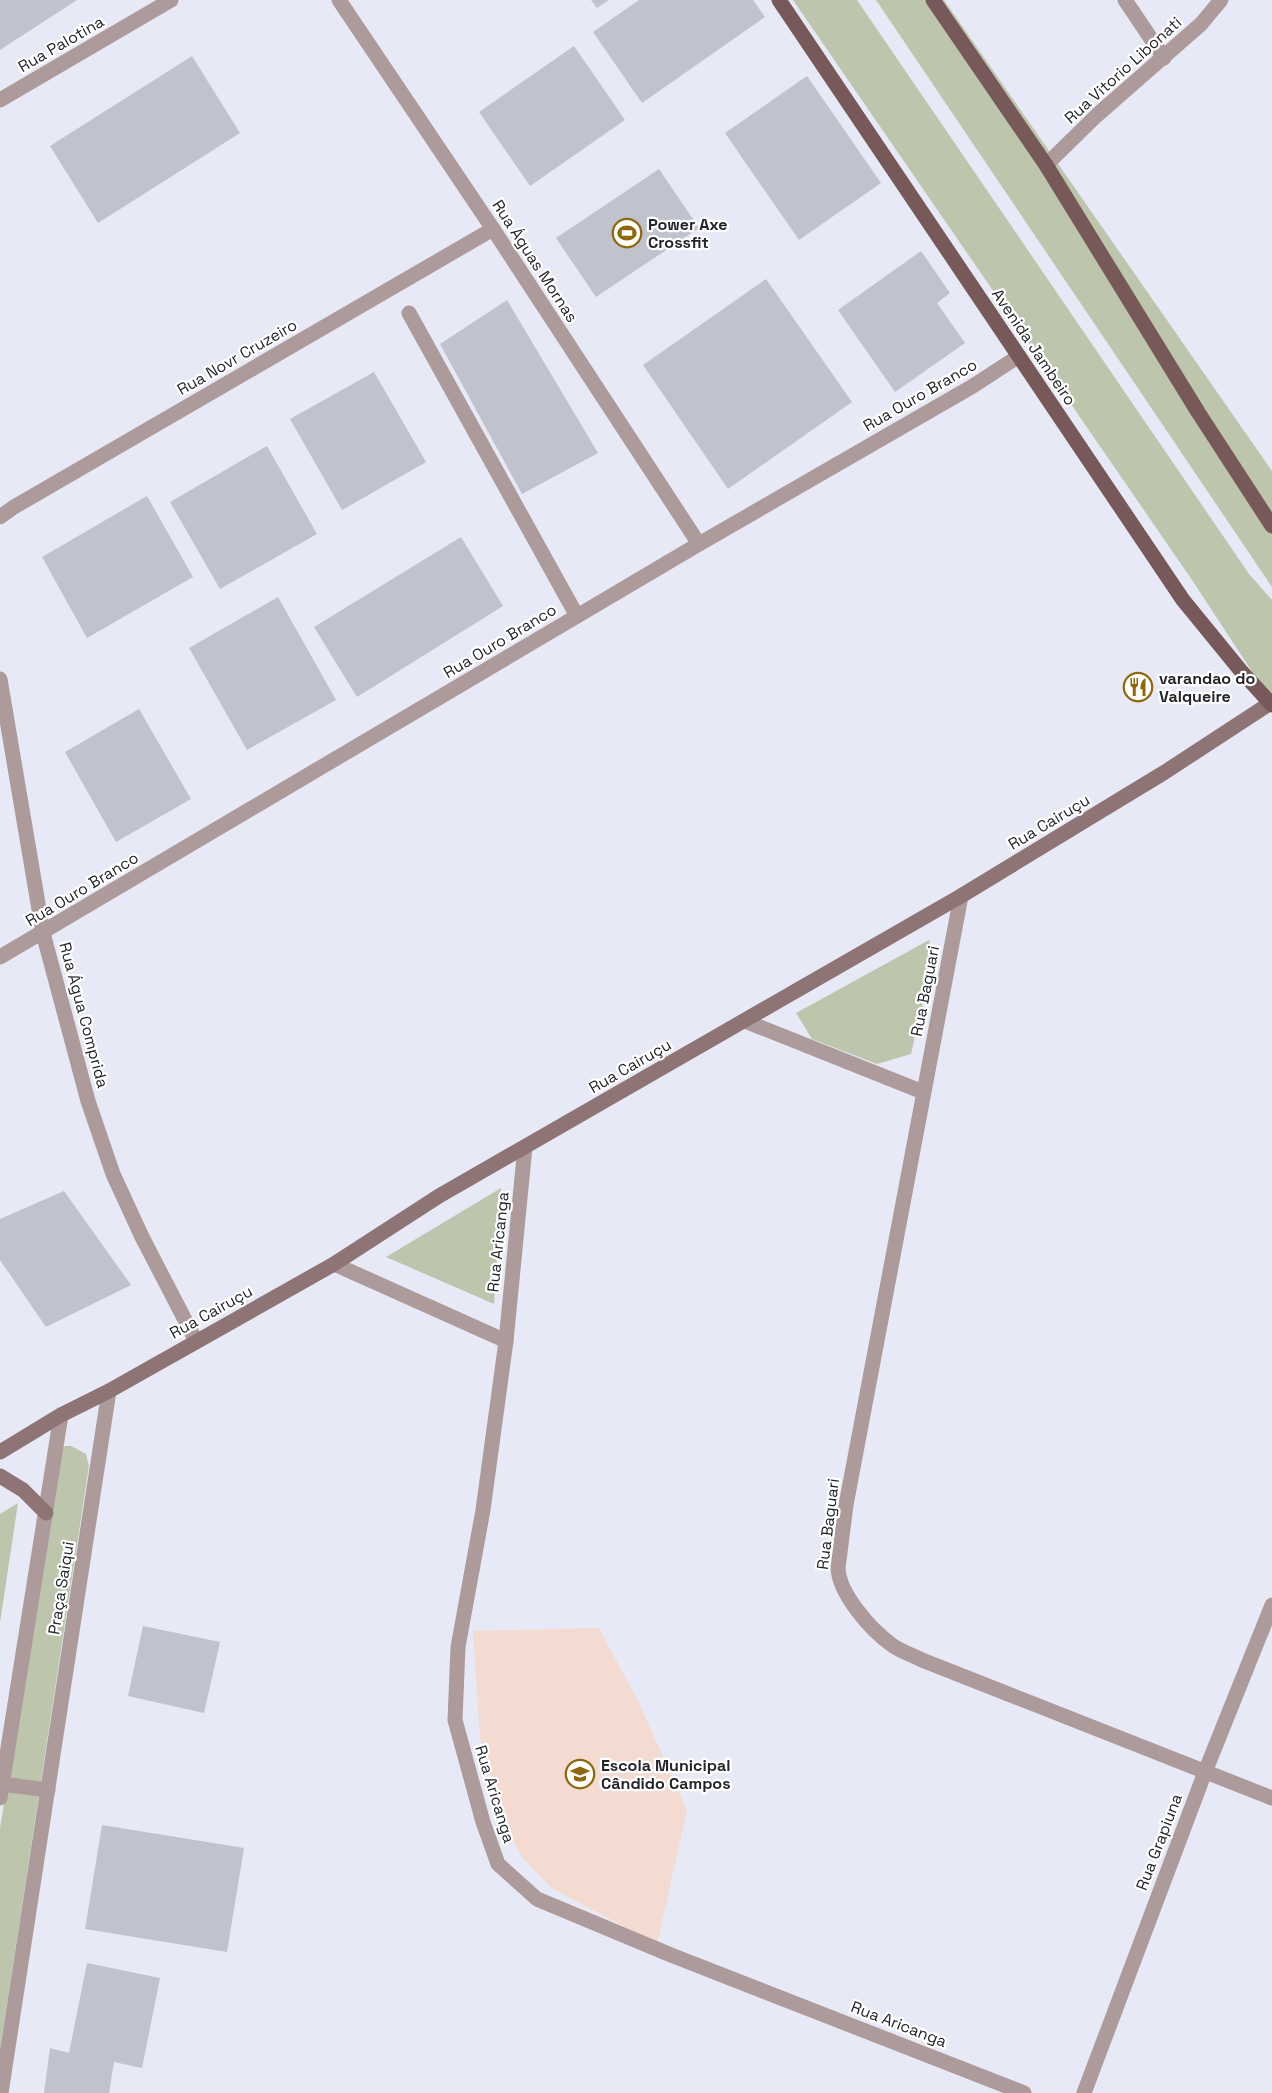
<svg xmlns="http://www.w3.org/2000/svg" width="1272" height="2093" font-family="'Space Grotesk',sans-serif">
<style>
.education{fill:#f3dbd1}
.green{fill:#bdc6ad}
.building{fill:#c0c3ce}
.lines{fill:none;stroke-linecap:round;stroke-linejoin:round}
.lane{stroke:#ad9b9b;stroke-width:15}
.street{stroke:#ad9b9b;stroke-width:15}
.secondary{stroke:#8e7475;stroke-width:15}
.primary{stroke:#78595a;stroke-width:15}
.labels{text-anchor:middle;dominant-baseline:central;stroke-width:4.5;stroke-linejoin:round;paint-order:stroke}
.street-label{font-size:16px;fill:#24252a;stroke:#fff}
.poi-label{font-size:16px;font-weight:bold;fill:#24252a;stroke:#fff;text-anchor:start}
</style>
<rect width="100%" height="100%" fill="#e7eaf6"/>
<polygon class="education" points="599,1628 638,1701 687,1810 657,1944 551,1888 522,1857 504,1823 480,1738 473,1631"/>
<g class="green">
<polygon points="793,0 857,0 1249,574 1272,600 1272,702 1192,580"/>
<polygon points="876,0 944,0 1272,471 1272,587"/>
<polygon points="929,940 933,959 911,1054 877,1064 812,1039 796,1013"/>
<polygon points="501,1188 494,1304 386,1257"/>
<polygon points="65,1446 71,1446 86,1454 89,1466 0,2050 0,1828 62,1448"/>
<polygon points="18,1503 0,1623 0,1514"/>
</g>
<g class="building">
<polygon points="0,0 77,0 0,50"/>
<polygon points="591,0 609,0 597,8"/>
<polygon points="639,0 753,0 765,17 642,103 593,32"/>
<polygon points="574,46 625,120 530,186 479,112"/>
<polygon points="192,56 240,133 98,223 50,146"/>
<polygon points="807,76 881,183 799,240 725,133"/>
<polygon points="659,169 699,228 596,297 556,238"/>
<polygon points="921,251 950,293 937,303 965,343 895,392 838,310"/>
<polygon points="766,279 852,402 728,489 643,365"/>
<polygon points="507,300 598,453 522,494 440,344"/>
<polygon points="374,372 426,462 342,510 290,419"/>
<polygon points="267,446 317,534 220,589 170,502"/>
<polygon points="147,496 193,577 87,638 42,557"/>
<polygon points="461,537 503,606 357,697 314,627"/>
<polygon points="278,597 336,700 247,750 189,648"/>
<polygon points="139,709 191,799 116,842 65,752"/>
<polygon points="64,1191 131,1285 46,1327 0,1260 0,1219"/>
<polygon points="143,1626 220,1642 204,1713 128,1696"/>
<polygon points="102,1825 244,1848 227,1952 85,1929"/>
<polygon points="87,1963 160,1978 142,2068 114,2062 109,2093 44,2093 50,2048 69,2053"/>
</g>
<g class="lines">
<g class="lane">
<polyline points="1125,0 1164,58"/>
<polyline points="409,313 577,616"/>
</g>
<g class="street">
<polyline points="339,0 493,229 699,544"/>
<polyline points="0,100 171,0"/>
<polyline points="1046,165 1096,116 1201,24 1221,0"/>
<polyline points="0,517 14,507 493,229"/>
<polyline points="0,679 43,933 88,1101 113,1174 142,1237 196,1341"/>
<path d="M961,896L846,1505L838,1568C839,1594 871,1630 892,1645C900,1651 912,1655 922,1660L1272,1798"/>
<polyline points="0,957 699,544 973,386 1019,356"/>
<polyline points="745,1021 923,1092"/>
<polyline points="525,1147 506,1341 483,1510 458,1647 455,1720 483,1822 498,1864 537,1899 671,1955 1024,2093"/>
<polyline points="334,1264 506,1341"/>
<polyline points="2,1784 48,1790"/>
<polyline points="0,1798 61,1415"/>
<polyline points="1,2093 109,1391"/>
<polyline points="1084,2093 1205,1772 1272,1605"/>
</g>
<g class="secondary">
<polyline points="0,1452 61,1415 109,1391 334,1264 439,1196 961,896 1165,772 1272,702"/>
<polyline points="0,1476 23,1490 46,1513"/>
</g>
<g class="primary">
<polyline points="779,0 1183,600 1241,671 1272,705"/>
<polyline points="933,0 1046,165 1198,412 1272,526"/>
</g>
</g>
<defs>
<g id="stadium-ring" transform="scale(1.5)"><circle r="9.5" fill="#fff" stroke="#8e680b" stroke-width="1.5"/><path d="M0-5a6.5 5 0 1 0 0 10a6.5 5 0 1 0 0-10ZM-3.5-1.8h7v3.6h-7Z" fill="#8e680b"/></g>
<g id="restaurant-ring" transform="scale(1.5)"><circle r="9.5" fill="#fff" stroke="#8e680b" stroke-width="1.5"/><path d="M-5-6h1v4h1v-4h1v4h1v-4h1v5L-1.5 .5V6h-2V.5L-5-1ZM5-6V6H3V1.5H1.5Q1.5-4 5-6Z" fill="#8e680b"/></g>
<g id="school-ring" transform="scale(1.5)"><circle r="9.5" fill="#fff" stroke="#8e680b" stroke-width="1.5"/><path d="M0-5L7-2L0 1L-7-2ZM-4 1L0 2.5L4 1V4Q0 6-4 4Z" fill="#8e680b"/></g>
</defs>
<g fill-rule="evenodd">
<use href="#stadium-ring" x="627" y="233"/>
<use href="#restaurant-ring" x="1138" y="687"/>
<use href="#school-ring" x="580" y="1774"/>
</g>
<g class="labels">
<g class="street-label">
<text transform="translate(61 44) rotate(-30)">Rua Palotina</text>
<text transform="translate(1123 70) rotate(-42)">Rua Vitorio Libonati</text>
<text transform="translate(535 261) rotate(57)">Rua Águas Mornas</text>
<text transform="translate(1034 347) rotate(56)">Avenida Jambeiro</text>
<text transform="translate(237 357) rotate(-30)">Rua Novr Cruzeiro</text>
<text transform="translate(920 395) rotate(-30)">Rua Ouro Branco</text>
<text transform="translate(500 641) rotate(-31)">Rua Ouro Branco</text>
<text transform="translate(1049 822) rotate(-31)">Rua Cairuçu</text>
<text transform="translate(82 889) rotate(-31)">Rua Ouro Branco</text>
<text transform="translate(925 991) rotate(-79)">Rua Baguari</text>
<text transform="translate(84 1015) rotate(75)">Rua Água Comprida</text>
<text transform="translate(630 1066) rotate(-30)">Rua Cairuçu</text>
<text transform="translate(498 1242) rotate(-84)">Rua Aricanga</text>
<text transform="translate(211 1312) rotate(-29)">Rua Cairuçu</text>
<text transform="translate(828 1524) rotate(-83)">Rua Baguari</text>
<text transform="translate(61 1588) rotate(-81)">Praça Saiqui</text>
<text transform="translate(495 1794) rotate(73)">Rua Aricanga</text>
<text transform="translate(1159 1842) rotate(-69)">Rua Grapiuna</text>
<text transform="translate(899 2024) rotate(21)">Rua Aricanga</text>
</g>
<g class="poi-label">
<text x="648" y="224">Power Axe<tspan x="648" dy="18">Crossfit</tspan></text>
<text x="1159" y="678">varandao do<tspan x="1159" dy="18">Valqueire</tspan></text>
<text x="601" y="1765">Escola Municipal<tspan x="601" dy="18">Cândido Campos</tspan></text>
</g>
</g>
</svg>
